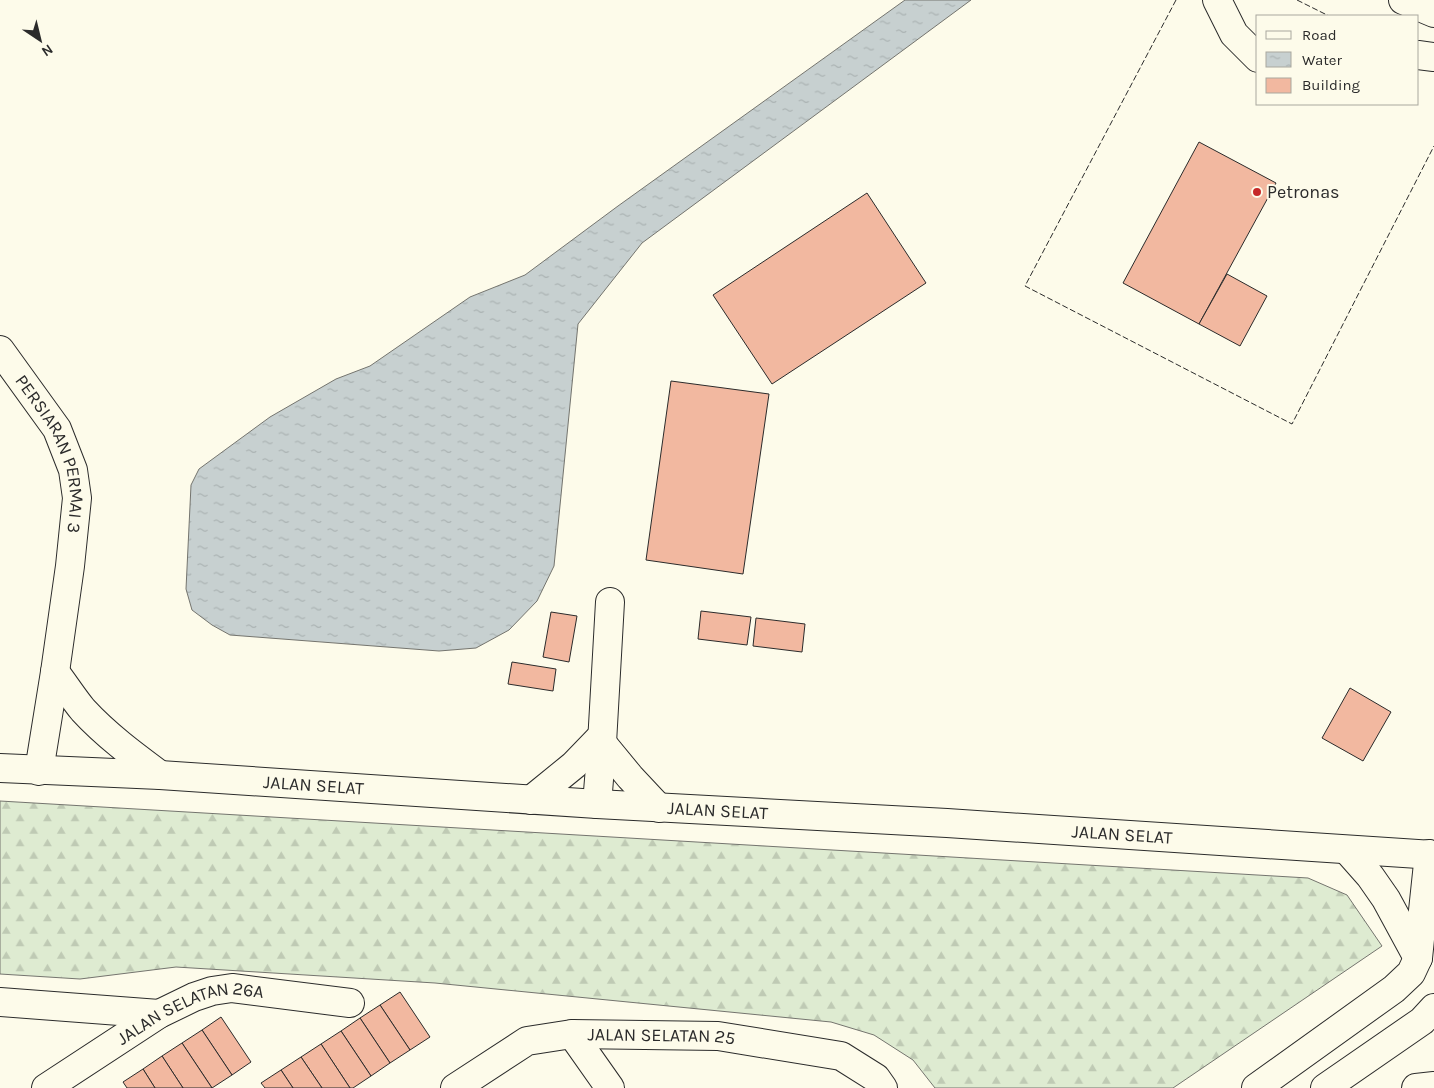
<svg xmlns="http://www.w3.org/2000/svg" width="1434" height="1088" font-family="Karla,sans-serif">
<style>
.forest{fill:url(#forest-firs);stroke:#74746e}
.water{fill:url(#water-ripples);stroke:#74746e}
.building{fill:#f2b8a0;stroke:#2b2b2b}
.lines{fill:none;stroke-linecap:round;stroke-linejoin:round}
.minor-casing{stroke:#2b2b2b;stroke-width:30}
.major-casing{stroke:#2b2b2b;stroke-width:30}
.minor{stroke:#fdfbea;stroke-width:28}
.major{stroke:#fdfbea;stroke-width:28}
.fence{stroke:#2b2b2b;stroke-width:1;stroke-dasharray:6 2.5;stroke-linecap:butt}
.poi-dot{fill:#c62828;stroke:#fdfbea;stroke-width:2}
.labels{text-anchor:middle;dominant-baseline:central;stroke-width:4;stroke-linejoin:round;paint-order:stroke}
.poi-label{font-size:18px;fill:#2b2b2b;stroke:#fdfbea;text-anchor:start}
.street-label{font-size:18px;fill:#2b2b2b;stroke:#fdfbea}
</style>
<defs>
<pattern id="forest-firs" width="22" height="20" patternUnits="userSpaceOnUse" patternTransform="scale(1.25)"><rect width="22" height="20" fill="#deebd1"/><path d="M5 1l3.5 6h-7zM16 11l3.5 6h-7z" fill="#bfcab4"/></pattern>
<pattern id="water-ripples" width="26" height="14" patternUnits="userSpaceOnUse" patternTransform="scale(1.25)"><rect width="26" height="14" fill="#c7d0d0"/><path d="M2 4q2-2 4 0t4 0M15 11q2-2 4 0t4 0" fill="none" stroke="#abb3b3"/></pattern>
</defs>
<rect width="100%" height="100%" fill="#fdfbea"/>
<polygon class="forest" points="0,801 1308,878 1347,895 1382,946 1173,1088 935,1088 913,1060 874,1035 831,1022 435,983 176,967 80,979 0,974"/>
<polygon class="water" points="905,0 971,0 642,243 578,324 554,566 537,601 509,630 476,648 439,651 230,635 212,625 192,610 186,589 191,485 199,469 270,417 336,379 370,366 470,297 525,275 618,206"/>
<g class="building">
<polygon points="1199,142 1276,183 1199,324 1123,283"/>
<polygon points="867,193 926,283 772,384 713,295"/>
<polygon points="1227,274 1267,296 1240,346 1199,324"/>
<polygon points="671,381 769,394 743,574 646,560"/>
<polygon points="701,611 751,617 747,645 698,639"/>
<polygon points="551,612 577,616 569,662 543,657"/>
<polygon points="756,618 805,624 802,652 753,646"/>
<polygon points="512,662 556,669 553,691 508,684"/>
<polygon points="1350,688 1391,712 1363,761 1322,738"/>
<polygon points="400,992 430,1037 410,1050 380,1005"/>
<polygon points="380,1005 410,1050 390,1063 360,1018"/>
<polygon points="221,1017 251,1062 232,1075 202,1030"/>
<polygon points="360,1018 390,1063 371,1076 341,1031"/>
<polygon points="202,1030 232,1075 212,1088 182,1043"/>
<polygon points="341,1031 371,1076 353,1088 350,1088 321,1044"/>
<polygon points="182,1043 212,1088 183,1088 162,1056"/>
<polygon points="321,1044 350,1088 322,1088 301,1057"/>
<polygon points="162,1056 183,1088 155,1088 143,1069"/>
<polygon points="301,1057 322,1088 293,1088 281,1070"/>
<polygon points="143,1069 155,1088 127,1088 123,1082"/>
<polygon points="281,1070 293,1088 265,1088 261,1083"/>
</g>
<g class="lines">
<g class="minor-casing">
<g id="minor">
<polyline points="1217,0 1234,34 1258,58"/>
<polyline points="1418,55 1434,57"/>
<path id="s1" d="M0,350L57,429L73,470L77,498L70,566L55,672L39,771"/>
<path d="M55,672C65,685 73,698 83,710C106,735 133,755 160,775"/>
<polyline points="602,743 630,777 659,808"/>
<path id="s2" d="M0,768L160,775L597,804L947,823L1434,855"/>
<polyline points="531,800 574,765 602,736"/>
<polyline points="597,804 602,743 610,602"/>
<polyline points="1347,850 1370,876 1386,899 1418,958"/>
<polyline points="0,1002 159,1014"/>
<polyline points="572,1034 610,1088"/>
<path id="s3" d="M46,1088L159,1014L194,997L212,991L232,988L350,1003"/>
<path id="s4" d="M455,1088L527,1041L572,1034L718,1036L841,1056L876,1078L883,1088"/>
<polyline points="1256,1088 1394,989 1411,973 1418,958 1429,854"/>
<polyline points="1325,1088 1422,1021 1434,1008"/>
<polyline points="1416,1088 1434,1086"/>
</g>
</g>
<g class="major-casing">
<polyline id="major" points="1403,0 1434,13"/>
</g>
<use href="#minor" class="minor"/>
<use href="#major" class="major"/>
<g class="fence">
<polyline points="1176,0 1025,286 1292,424 1434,146"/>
<polyline points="1297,0 1329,16"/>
</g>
</g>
<circle class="poi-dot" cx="1257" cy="192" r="5"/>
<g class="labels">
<g class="poi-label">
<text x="1267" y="192">Petronas</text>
</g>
<g class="street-label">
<text stroke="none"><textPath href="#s1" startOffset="119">PERSIARAN PERMAI 3</textPath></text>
<text stroke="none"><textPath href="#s2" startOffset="314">JALAN SELAT</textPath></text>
<text stroke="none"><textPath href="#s2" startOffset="719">JALAN SELAT</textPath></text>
<text stroke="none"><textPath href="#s2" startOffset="1124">JALAN SELAT</textPath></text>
<text stroke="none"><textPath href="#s3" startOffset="166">JALAN SELATAN 26A</textPath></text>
<text stroke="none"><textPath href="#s4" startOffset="221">JALAN SELATAN 25</textPath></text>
</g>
</g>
<rect x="1256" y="15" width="162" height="90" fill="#fdfbea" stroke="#a9a89e"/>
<rect x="1266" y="31" width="25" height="8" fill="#fdfbea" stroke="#a9a89e"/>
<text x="1302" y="40" font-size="15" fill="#2b2b2b">Road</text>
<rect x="1266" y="52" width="25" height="15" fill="url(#water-ripples)" stroke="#a9a89e"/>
<text x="1302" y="65" font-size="15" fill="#2b2b2b">Water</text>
<rect x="1266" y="78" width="25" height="15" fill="#f2b8a0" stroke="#a9a89e"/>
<text x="1302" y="90" font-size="15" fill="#2b2b2b">Building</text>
<g transform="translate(40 40) rotate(145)" stroke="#fdfbea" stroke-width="4" paint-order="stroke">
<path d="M0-4L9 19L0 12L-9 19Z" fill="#2b2b2b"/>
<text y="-8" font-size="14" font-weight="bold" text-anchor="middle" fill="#2b2b2b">N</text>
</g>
</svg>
